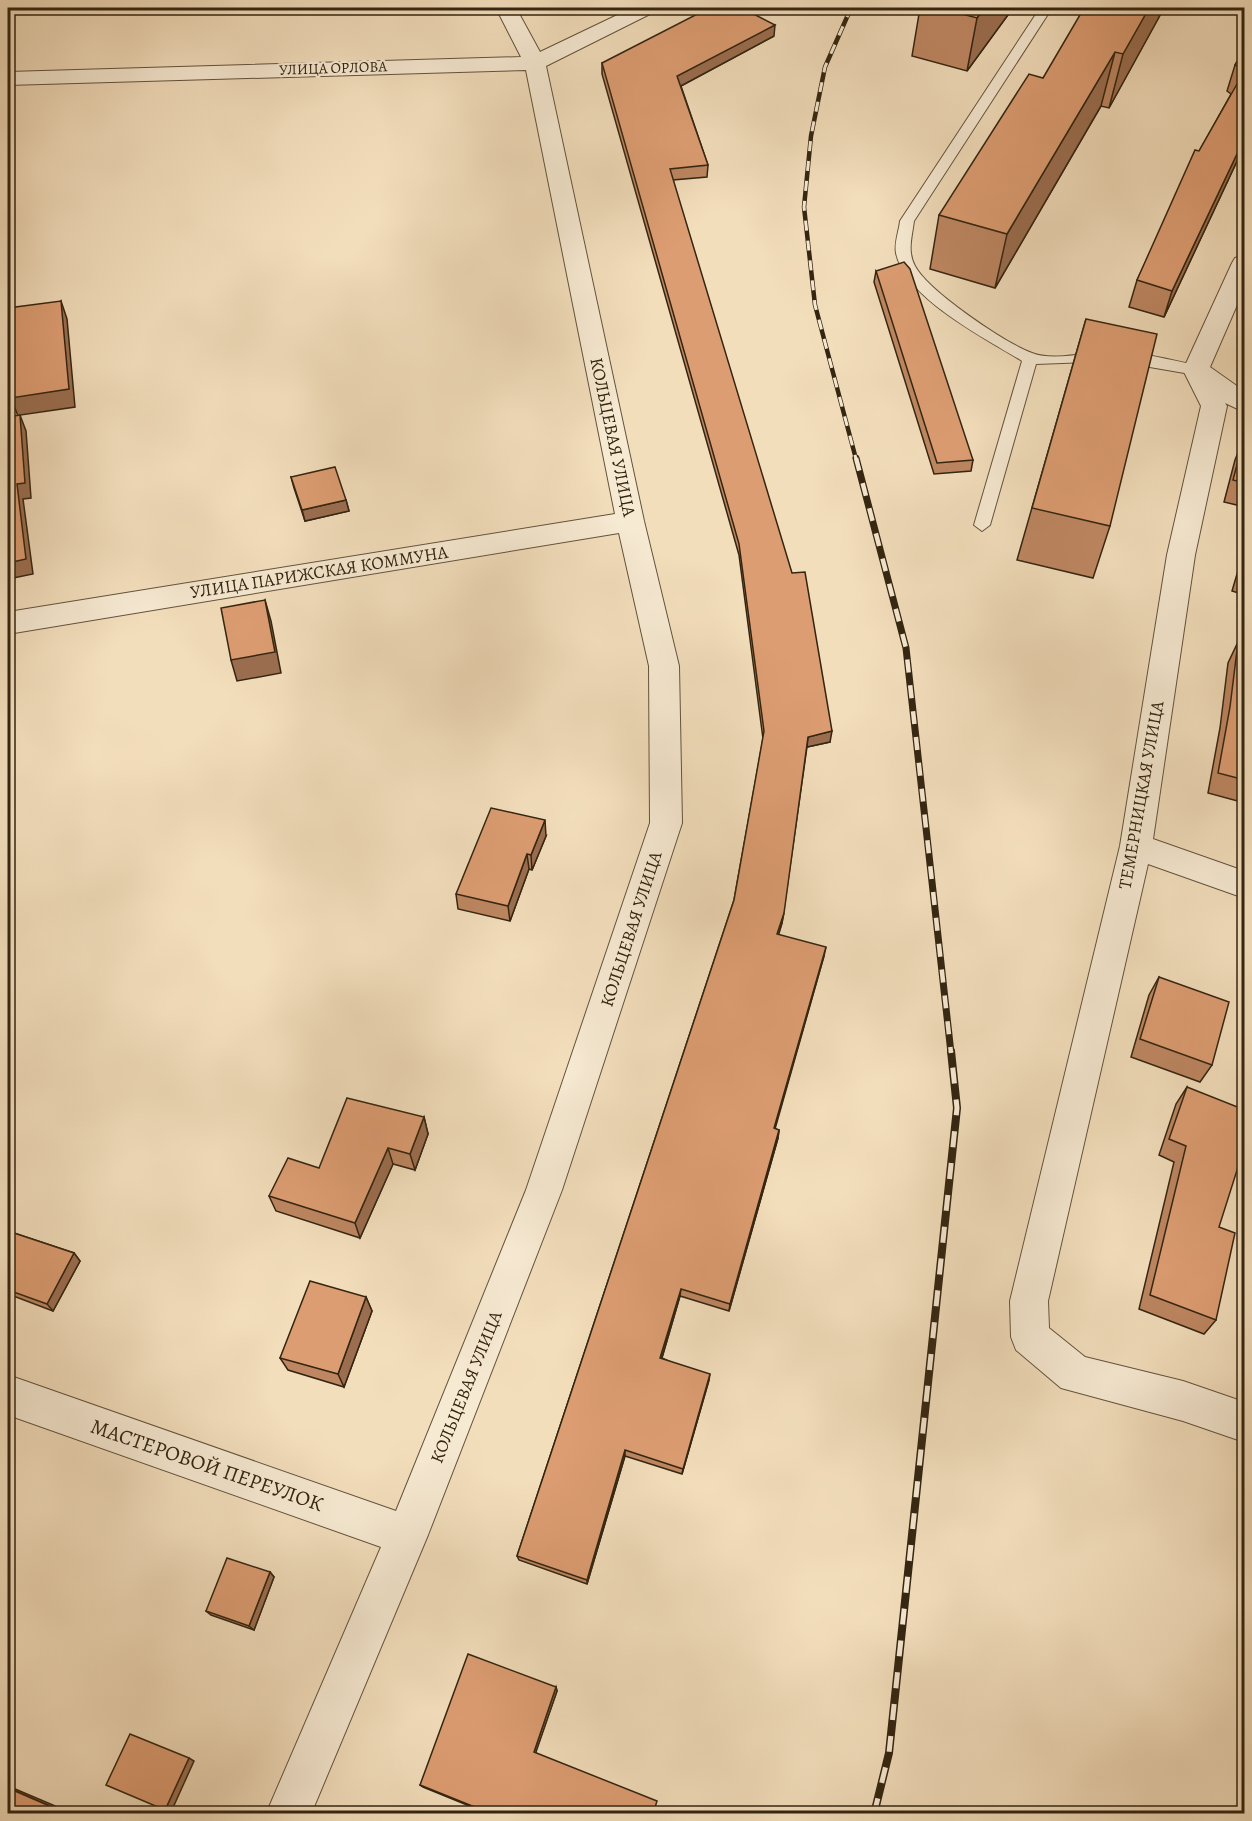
<svg xmlns="http://www.w3.org/2000/svg" width="1252" height="1821" font-family="Alegreya,serif">
<style>
.lines{fill:none;stroke-linecap:round;stroke-linejoin:round}
.service-casing{stroke:#63533c;stroke-width:2}
.minor-casing{stroke:#63533c;stroke-width:2}
.service{fill:#f7ead3;fill-rule:evenodd}
.minor{fill:#f7ead3;fill-rule:evenodd}
.rail-far2-casing{stroke:#332511;stroke-width:4.5}
.rail-far1-casing{stroke:#332511;stroke-width:7}
.rail-casing{stroke:#332511;stroke-width:8}
.rail-far2{stroke:#f7ead3;stroke-width:3;stroke-dasharray:10;stroke-linecap:butt}
.rail-far1{stroke:#f7ead3;stroke-width:4.5;stroke-dasharray:13;stroke-linecap:butt}
.rail{stroke:#f7ead3;stroke-width:5;stroke-dasharray:16;stroke-linecap:butt}
.wall{fill:#be8762;stroke:#332511;stroke-width:1.5}
.shaded-wall{fill:#9b6e50;stroke:#332511;stroke-width:1.5}
.building{fill:#dd9d72;stroke:#332511;stroke-width:1.5}
.labels{text-anchor:middle;dominant-baseline:central;stroke-width:4.5;stroke-linejoin:round;paint-order:stroke}
.far-street-label{font-size:15px;fill:#332511;stroke:#f7ead3}
.street-label{font-size:18px;fill:#332511;stroke:#f7ead3}
.near-street-label{font-size:21px;fill:#332511;stroke:#f7ead3}
</style>
<rect width="100%" height="100%" fill="#f3debc"/>
<filter id="stains"><feTurbulence type="fractalNoise" baseFrequency=".00333" numOctaves="4"/><feColorMatrix values="0 0 0 0 .2 0 0 0 0 .09 0 0 0 0 .02 0 0 0 .5 -.17"/></filter>
<radialGradient id="worn" r=".72"><stop offset=".6" stop-color="#630" stop-opacity="0"/><stop offset="1" stop-color="#630" stop-opacity=".3"/></radialGradient>
<g class="lines">
<g class="service-casing">
<path id="service" d="M1040,8H1052L914,221C912,237 907,251 915,266C928,291 1005,343 1032,353C1054,362 1091,351 1114,351C1141,352 1170,360 1196,365L1204,370L1196,375L1115,361L1036,364L990,525L982,531L974,525L1022,361C985,338 905,298 896,253C894,243 899,231 900,221Z"/>
</g>
<g class="minor-casing">
<g id="minor">
<polygon points="496,8 516,8 540,52 632,8 657,8 654,12 546,66 644,521 679,666 682,823 562,1190 428,1535 311,1814 266,1814 381,1547 8,1415 8,1375 396,1511 526,1190 650,823 649,666 619,533 8,634 8,612 615,514 526,70 8,85 8,72 521,57"/>
<polygon points="1244,255 1244,289 1210,367 1244,391 1244,412 1225,403 1227,406 1195,555 1153,839 1244,871 1244,898 1148,864 1048,1301 1049,1328 1085,1357 1183,1381 1244,1402 1244,1442 1183,1421 1061,1388 1016,1350 1011,1337 1010,1301 1120,846 1167,555 1201,406 1183,370 1232,263 1235,258"/>
</g>
</g>
<use href="#service" class="service"/>
<use href="#minor" class="minor"/>
<g class="rail-far2-casing">
<polyline id="rail-far2" points="851,8 825,67 811,136 804,207 815,305 856,459"/>
</g>
<g class="rail-far1-casing">
<polyline id="rail-far1" points="856,458 906,648 951,1053"/>
</g>
<g class="rail-casing">
<polyline id="rail" points="874,1814 889,1753 957,1108 951,1051"/>
</g>
<use href="#rail-far2" class="rail-far2"/>
<use href="#rail-far1" class="rail-far1"/>
<use href="#rail" class="rail"/>
</g>
<g class="wall">
<polygon points="920,8 1013,8 967,71 912,56"/>
<polygon points="1164,8 1109,108 1101,106 995,288 930,269 939,215 1043,78"/>
<polygon points="774,36 681,86 708,165 707,177 673,180 830,742 807,747 782,923 778,935 824,956 775,1129 779,1130 778,1138 729,1311 680,1296 662,1358 709,1380 682,1474 625,1456 587,1584 519,1560 517,1556 734,900 763,739 739,555 602,74 602,63"/>
<polygon points="1245,48 1245,144 1164,317 1129,307 1137,280 1199,151 1231,94 1227,91 1235,65"/>
<polygon points="876,271 973,460 971,471 934,474 874,282"/>
<polygon points="1086,319 1110,526 1093,578 1017,560"/>
<polygon points="1244,438 1245,438 1245,507 1224,502 1235,460"/>
<polygon points="291,477 346,500 349,511 305,521 294,488"/>
<polygon points="1245,547 1245,595 1232,591"/>
<polygon points="1238,642 1245,644 1245,803 1208,793 1220,728 1228,663"/>
<polygon points="546,836 532,870 529,869 510,921 458,909 456,894"/>
<polygon points="1159,977 1212,1065 1200,1082 1131,1057 1149,995"/>
<polygon points="1187,1087 1219,1227 1216,1320 1204,1334 1139,1309 1174,1162 1159,1155 1176,1104"/>
<polygon points="424,1117 428,1134 415,1170 393,1164 360,1238 276,1211 269,1196 319,1168"/>
<polygon points="8,1231 74,1253 80,1261 53,1311 8,1294"/>
<polygon points="366,1297 372,1311 344,1387 288,1370 280,1358"/>
<polygon points="270,1572 274,1577 254,1630 211,1615 206,1611"/>
<polygon points="556,1687 557,1691 535,1753 653,1814 489,1814 423,1787 420,1785"/>
</g>
<g class="shaded-wall">
<polygon points="984,8 1013,8 967,71 977,18"/>
<polygon points="1149,8 1164,8 1109,108 1123,54"/>
<polygon points="775,25 774,36 677,88 677,76"/>
<polygon points="1115,52 1101,106 995,288 1007,234"/>
<polygon points="1245,137 1245,144 1164,317 1172,291"/>
<polygon points="61,301 67,319 75,407 20,415 26,431 31,498 23,499 33,574 8,579 8,563 17,484 18,416 11,398"/>
<polygon points="346,500 349,511 305,521 302,510"/>
<polygon points="265,600 271,621 281,673 237,681 231,660"/>
<polygon points="832,731 830,742 807,747 808,737"/>
<polygon points="545,820 546,836 532,870 531,855"/>
<polygon points="527,854 529,869 510,921 508,906"/>
<polygon points="784,913 782,923 776,944 777,934"/>
<polygon points="826,947 824,956 772,1137 774,1128"/>
<polygon points="424,1117 428,1134 415,1170 410,1154"/>
<polygon points="779,1130 778,1138 729,1311 730,1304"/>
<polygon points="388,1148 393,1164 360,1238 355,1223"/>
<polygon points="74,1253 80,1261 53,1311 47,1304"/>
<polygon points="681,1289 680,1296 660,1364 660,1358"/>
<polygon points="366,1297 372,1311 344,1387 338,1374"/>
<polygon points="710,1374 709,1380 682,1474 683,1469"/>
<polygon points="625,1450 625,1456 587,1584 587,1580"/>
<polygon points="270,1572 274,1577 254,1630 249,1626"/>
<polygon points="556,1687 557,1691 535,1755 534,1752"/>
<polygon points="189,1758 194,1761 171,1812 165,1810"/>
<polygon points="8,1786 74,1814 68,1814 8,1788"/>
</g>
<g class="building">
<polygon points="709,8 742,8 775,25 677,76 708,165 670,169 792,573 805,572 832,731 808,737 784,913 777,934 826,947 774,1128 779,1130 730,1304 681,1289 660,1358 710,1374 683,1469 625,1450 587,1580 517,1556 734,900 764,731 739,544 602,63"/>
<polygon points="939,8 984,8 977,18"/>
<polygon points="1084,8 1149,8 1123,54 1115,52 1007,234 939,215 1029,74 1043,78"/>
<polygon points="1245,48 1245,70 1235,65"/>
<polygon points="1245,70 1245,137 1172,291 1137,280 1195,150 1199,151"/>
<polygon points="904,262 910,269 973,460 937,463 876,271"/>
<polygon points="61,301 69,389 11,398 8,308"/>
<polygon points="1086,319 1157,334 1110,526 1032,508"/>
<polygon points="20,415 25,483 17,484 26,559 8,563 8,417"/>
<polygon points="1244,438 1245,438 1245,483 1233,480"/>
<polygon points="335,467 346,500 302,510 291,477"/>
<polygon points="1245,560 1245,570 1242,569"/>
<polygon points="265,600 275,652 231,660 221,608"/>
<polygon points="1238,642 1245,644 1245,780 1218,773 1230,707"/>
<polygon points="491,808 545,820 531,855 527,854 508,906 456,894"/>
<polygon points="1159,977 1229,1002 1212,1065 1140,1039"/>
<polygon points="1187,1087 1245,1110 1245,1145 1219,1227 1235,1233 1216,1320 1150,1295 1186,1146 1169,1139"/>
<polygon points="347,1098 424,1117 410,1154 388,1148 355,1223 269,1196 288,1158 319,1168"/>
<polygon points="8,1231 74,1253 47,1304 8,1290"/>
<polygon points="310,1281 366,1297 338,1374 280,1358"/>
<polygon points="227,1558 270,1572 249,1626 206,1611"/>
<polygon points="468,1654 556,1687 534,1752 657,1801 653,1814 492,1814 420,1785"/>
<polygon points="130,1734 189,1758 165,1810 106,1785"/>
<polygon points="8,1788 68,1814 8,1814"/>
</g>
<g class="labels">
<g class="far-street-label">
<text transform="translate(333 68) rotate(-2)">УЛИЦА ОРЛОВА</text>
</g>
<g class="street-label">
<text transform="translate(613 437) rotate(78)">КОЛЬЦЕВАЯ УЛИЦА</text>
<text transform="translate(319 572) rotate(-9)">УЛИЦА ПАРИЖСКАЯ КОММУНА</text>
<text transform="translate(1141 795) rotate(-80)">ТЕМЕРНИЦКАЯ УЛИЦА</text>
<text transform="translate(631 929) rotate(-72)">КОЛЬЦЕВАЯ УЛИЦА</text>
<text transform="translate(466 1387) rotate(-68)">КОЛЬЦЕВАЯ УЛИЦА</text>
</g>
<g class="near-street-label">
<text transform="translate(207 1465) rotate(19)">МАСТЕРОВОЙ ПЕРЕУЛОК</text>
</g>
</g>
<rect width="1252" height="1821" fill="none" stroke="#f3debc" stroke-width="30"/>
<rect x="9" y="9" width="1234" height="1803" fill="none" stroke="#332511" stroke-width="3"/>
<rect x="15" y="15" width="1222" height="1791" fill="none" stroke="#332511" stroke-width="1.5"/>
<rect width="100%" height="100%" filter="url(#stains)"/>
<rect width="100%" height="100%" fill="url(#worn)"/>
</svg>
